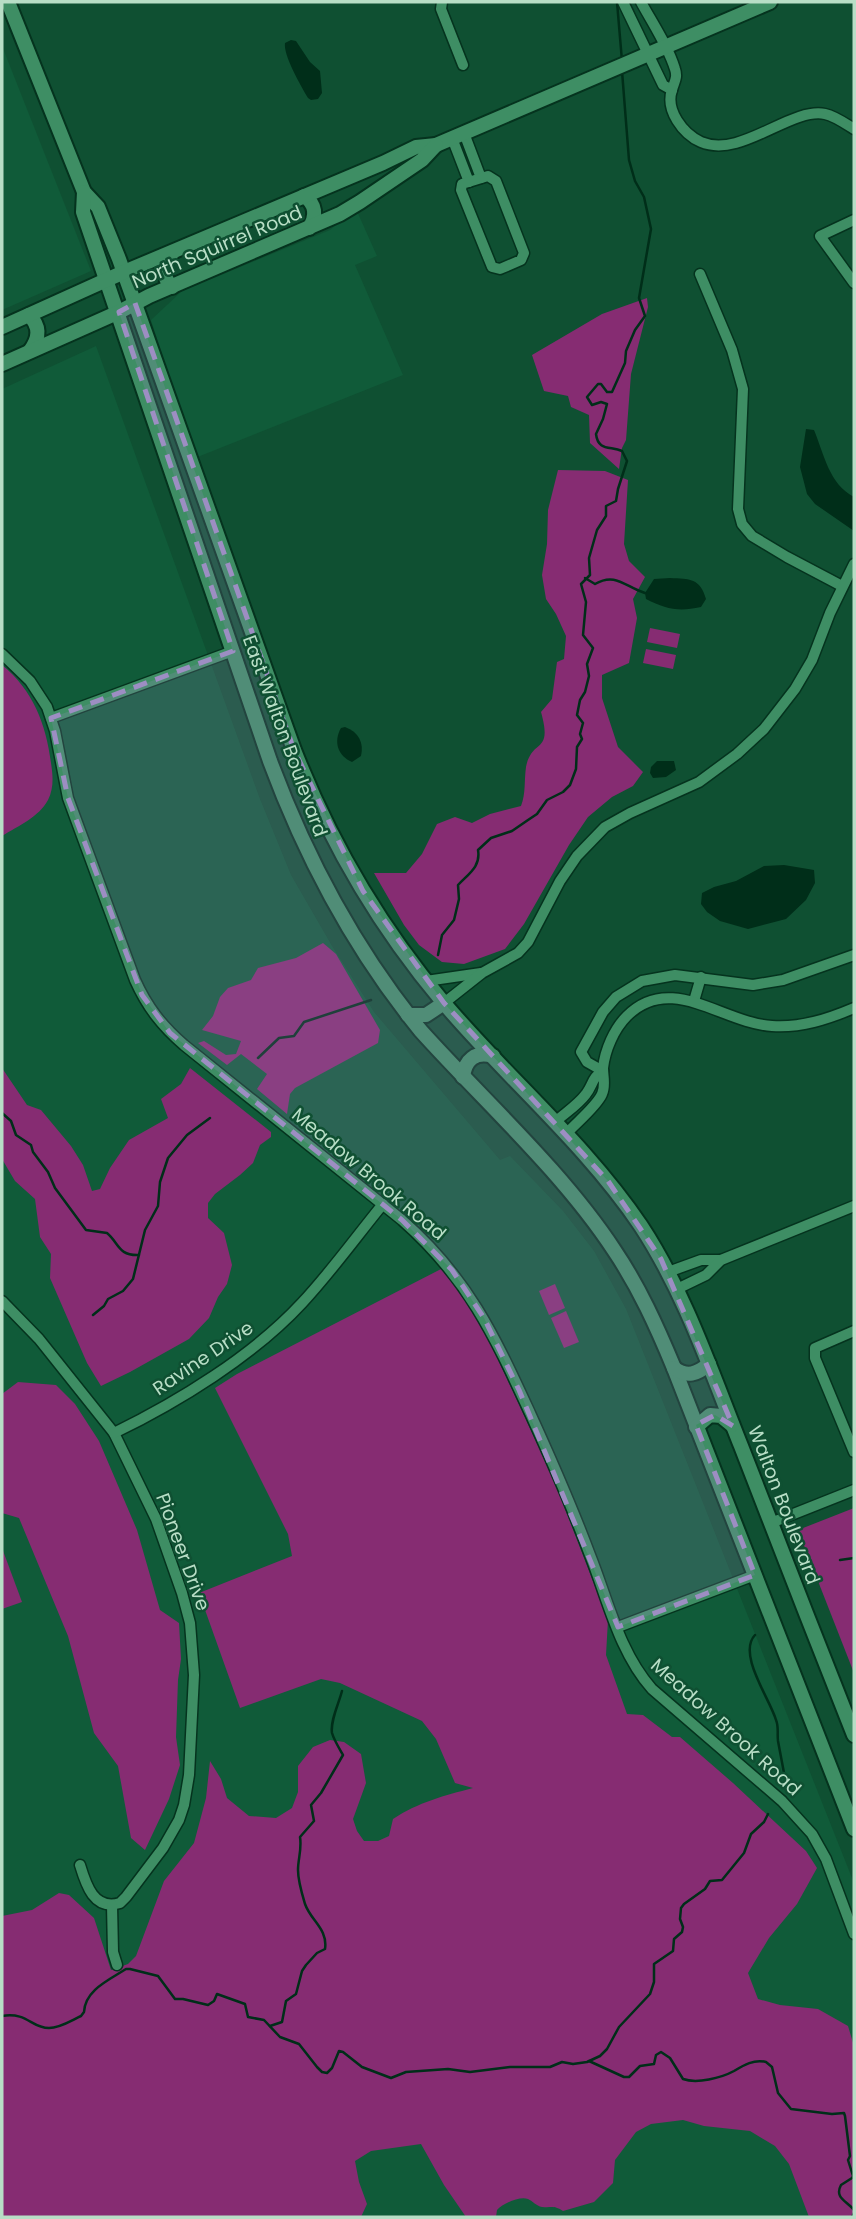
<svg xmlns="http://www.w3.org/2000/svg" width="856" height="2219" font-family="Poppins,sans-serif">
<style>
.built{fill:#105b39}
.green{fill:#862c72}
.water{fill:#002e19}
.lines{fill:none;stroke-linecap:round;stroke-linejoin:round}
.stream{stroke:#002e19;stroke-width:2.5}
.street-casing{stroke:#05331e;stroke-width:13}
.secondary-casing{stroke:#05331e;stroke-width:18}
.street{stroke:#3e8e64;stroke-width:10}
.secondary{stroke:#3e8e64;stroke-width:14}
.marked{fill:#9d8ec3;fill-opacity:0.2;stroke:#9d8ec3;stroke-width:5;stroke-dasharray:14 9;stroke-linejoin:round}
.labels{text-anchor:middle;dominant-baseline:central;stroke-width:5;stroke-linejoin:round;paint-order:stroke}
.street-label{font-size:19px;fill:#b8dec6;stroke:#0f5032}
</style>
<rect width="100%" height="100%" fill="#0f5032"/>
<g class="built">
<polygon points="2,46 91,271 2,310"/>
<polygon points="356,209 377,256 355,265 403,375 195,458 151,320 182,291 330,230"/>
<polygon points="96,346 260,799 291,875 332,946 374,1012 500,1160 510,1156 563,1211 594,1251 626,1309 854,1883 854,2217 2,2217 2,389"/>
</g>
<g class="green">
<polygon points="647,298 648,307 631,374 626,440 622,448 619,469 590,443 589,415 571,407 568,396 544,391 532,355 602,314"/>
<path d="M558,470L605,471L628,480L624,544L629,561L645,577L633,599L637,618L629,663L602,675V698L618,747L643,772L633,786L612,797L588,817L569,845L524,924L505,949L464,964L442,962L419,945L404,925L374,873H406L422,854L437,824L455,817L472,823L490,814L521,806C526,793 524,781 526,767C532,737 553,755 541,712L552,699L557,662L564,659L566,636L556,614L546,599L542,575L547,544L548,510Z"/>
<polygon points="650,628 680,634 677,648 647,642"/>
<polygon points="646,649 676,655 673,669 643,663"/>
<path d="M2,665C33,690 46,724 51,763C53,776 54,788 48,800C39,817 18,826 2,836Z"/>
<polygon points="323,943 336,954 380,1030 378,1043 295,1088 290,1094 287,1114 257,1089 267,1074 241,1054 227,1065 198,1043 204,1041 226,1055 236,1054 241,1041 202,1030 213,1016 220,997 228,988 251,980 258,968 296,958"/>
<polygon points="2,1068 27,1105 41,1110 71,1146 83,1165 92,1191 100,1189 110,1168 129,1140 168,1118 161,1099 181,1084 190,1068 271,1132 271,1137 260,1145 253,1163 240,1175 215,1194 208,1203 208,1218 224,1233 232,1265 227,1284 218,1297 209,1318 189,1339 130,1372 101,1386 87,1363 50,1278 51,1254 40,1237 35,1199 15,1181 2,1159"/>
<path d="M443,1268L476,1315L488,1338L553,1478L608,1620L606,1655L627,1714L643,1715L672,1737H680L733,1783L806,1851L817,1868L797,1904L769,1938L748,1973L758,1999L780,2005L818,2009L848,2026L854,2046V2217H809L789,2164L775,2146L750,2131L704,2126L683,2120L651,2124L636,2132L615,2160L613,2183L594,2202L563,2211C553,2205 553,2208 542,2207C536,2206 533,2201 528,2199C519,2196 502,2204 497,2210L496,2217H466L444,2185L421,2144L371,2151L355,2161L359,2182L367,2204L361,2217H2V1916L32,1910L59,1893L69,1895L94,1918L111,1970L128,1964L136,1956L164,1881L194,1843L206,1798L210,1761L221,1779L227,1798L249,1816L276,1818L292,1808L298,1792V1766L313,1747L330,1740L344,1742L361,1754L366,1783L353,1819L357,1831L364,1841H378L389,1836L393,1819C419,1802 443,1796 473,1788L455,1783L436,1739L422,1721L340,1683L321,1679L240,1708L199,1593L292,1556L288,1534L215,1388L237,1374Z"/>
<polygon points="555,1284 565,1308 549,1315 539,1291"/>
<polygon points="566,1311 579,1342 564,1348 551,1318"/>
<polygon points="18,1382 56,1385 75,1404 99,1441 137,1530 160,1610 179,1623 181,1659 178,1680 176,1737 180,1765 169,1799 145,1850 131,1838 118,1766 94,1733 68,1636 19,1518 2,1513 2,1394"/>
<polygon points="854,1508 854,1673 798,1530"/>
<polygon points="2,1548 22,1602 2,1609"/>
</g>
<g class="water">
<path d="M291,40L296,41L310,62L320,71L322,93L318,99L311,100L308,98C301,86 283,55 285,43Z"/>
<path d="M806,429L814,430C824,454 829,484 854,497V531L815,504L807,494L800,467Z"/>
<path d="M670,578C690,579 700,578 706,599L701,607C678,612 666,609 646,599L645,593L654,579Z"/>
<path d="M345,727C359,732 364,743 361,756L352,762C338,756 333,742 341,728Z"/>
<polygon points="657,761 674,761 676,770 666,777 653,778 650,773 651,767"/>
<polygon points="784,865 814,870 815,883 806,900 786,919 748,929 720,921 707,912 701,904 702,893 714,887 736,881 764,866"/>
</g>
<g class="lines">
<g class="stream">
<polyline points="617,2 622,61"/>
<path d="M585,578L595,584C616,572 625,587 645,593"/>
<path d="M438,955L442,935L454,920L459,899L458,885C468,874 481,867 478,850L491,838L512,831L528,820L537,814L547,800L563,792L570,785L576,769L577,747L582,739L580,734L583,723L577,715L580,700L585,692L589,676L587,664L593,648L583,635L586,602L581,584L590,575L589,558L597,530L606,516V506L616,501L618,489L627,461L622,451C610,446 598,451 596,434L603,419L607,404L601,402L592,405L587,397L598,384H601L607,392H612L625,363L626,351L635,330L645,316L639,298L651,229L644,197L635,181L629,160L622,71"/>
<polyline points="258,1058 279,1038 294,1036 304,1022 371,1000"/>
<path d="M2,1113L11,1121L16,1135L31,1145L33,1152L48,1172L55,1188L86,1230L107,1233C119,1243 118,1256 139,1255"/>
<polyline points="93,1315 104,1306 108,1299 123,1291 133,1279 145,1230 158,1206 160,1182 168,1158 187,1135 210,1118"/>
<polyline points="840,1560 854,1558"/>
<path d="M755,1635C737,1654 770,1699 776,1720C779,1727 777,1734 778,1741C780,1752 782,1762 784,1773"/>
<path d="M2,2016C28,2012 31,2028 49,2028C60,2028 72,2020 81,2016L84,2012C85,1990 109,1980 126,1969H130L158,1976L175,1999H183L208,2005L214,2001L217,1994L245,2004L248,2017L264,2020L280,2037L299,2044L317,2067L322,2072L327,2073L332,2068L339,2051L343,2052L362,2067L391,2078L406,2072L448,2069L470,2072L510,2067H550L562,2062L573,2064L587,2062L600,2056L607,2049L619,2027L650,1994L654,1982V1964L673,1951L674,1939L682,1932L683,1927L680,1919L681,1908L684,1904L705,1889L710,1881L722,1880L744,1853L751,1834L764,1822L768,1814"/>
<path d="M270,2026L282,2022L286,2001L296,1994L302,1971L306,1965L317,1953L325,1949C328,1929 311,1921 305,1904C302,1894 298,1881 298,1870C298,1859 302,1849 300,1837L314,1821L311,1805L321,1793L343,1755C339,1748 334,1740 332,1733C330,1721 339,1703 342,1691"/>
<path d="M589,2061L624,2077H629L640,2066L654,2064L656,2055L661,2052L670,2058L683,2079C697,2084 721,2078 734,2071C744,2065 754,2059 766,2062L772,2067L778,2093L791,2109L832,2114L844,2113L845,2116L850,2156L848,2160L853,2176L852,2178L841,2185C834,2198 847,2201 854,2210"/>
<polyline points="852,2217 854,2213"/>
</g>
<g class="street-casing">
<g id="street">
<polyline points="442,2 441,9 463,65"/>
<polyline points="623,2 663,85 672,90"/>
<path d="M641,2C653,24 668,46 675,69C678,78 674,82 672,90C665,110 683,134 701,142C741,159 790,107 825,114C835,116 846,124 854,129"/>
<polyline points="464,133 481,178"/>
<polyline points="452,138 469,182"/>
<polygon points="488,176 496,181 524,253 521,260 500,269 492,267 461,190 462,184"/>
<polyline points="854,220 820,236 854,283"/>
<polyline points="700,274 732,350 743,389 738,509 742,524 752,536 787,557 842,586"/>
<path d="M2,654L30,681L47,707L55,731L68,798L135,980C147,1007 162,1026 184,1045L402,1220C468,1278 494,1335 530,1413C551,1459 572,1507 590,1555C608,1600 619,1652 652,1689L782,1801L812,1834L826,1859L854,1934"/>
<polyline points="51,718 233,651"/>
<polyline points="426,981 481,973"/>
<polyline points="694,1001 701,977"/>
<polyline points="444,1003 482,973 518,953 528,942 560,881 577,856 605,827 630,813 699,782 737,754 764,729 795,689 812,660 830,613 854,564"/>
<polyline points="603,1071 587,1062 581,1052 603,1012 616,997 642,981 675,975 753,985 783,980 854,955"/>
<path d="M555,1122C565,1113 578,1105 586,1094C593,1085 592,1077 603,1071"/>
<path d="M567,1133C576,1123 597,1106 602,1094C606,1085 603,1077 603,1068C605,1050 614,1029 627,1016C671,972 722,1023 772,1026C801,1028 828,1019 854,1008"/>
<polyline points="668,1272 701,1260 721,1260"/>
<polyline points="677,1289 706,1275 721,1260 854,1206"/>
<path d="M2,1301L39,1339L114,1433L156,1519L182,1593L190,1623L194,1675L189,1775L184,1805L179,1820L163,1848L126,1897L120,1903C94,1911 86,1885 80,1865"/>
<polyline points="854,1331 815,1348 815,1358 854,1452"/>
<path d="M114,1433C178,1402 253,1356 302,1303C331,1272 356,1237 383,1204"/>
<polyline points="771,1523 854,1490"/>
<polyline points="618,1627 755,1575"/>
<polyline points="112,1905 113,1952 117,1965"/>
</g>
</g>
<g class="secondary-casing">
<g id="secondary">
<path d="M8,2L84,192L98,207L119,259L294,750C330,842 379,926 443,1002C507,1078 585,1143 641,1226C685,1293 711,1371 741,1446C778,1542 816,1639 854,1735"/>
<path d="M84,192L83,212L270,761C306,858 355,950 421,1031C484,1101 562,1171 614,1250C639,1287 657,1327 674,1368L854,1829"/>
<path d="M304,196C316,204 317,216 309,228"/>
<path d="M172,287C161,276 163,262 173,252"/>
<path d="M29,315C41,327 39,339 30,351"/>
<polyline points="2,327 124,272 383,163 416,147 436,145 770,2"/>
<polyline points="2,364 119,312 149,296 340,214 360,202 422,160 436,145"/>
<polyline points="408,1015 426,1015 444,1003"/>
<path d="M463,1077C465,1060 475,1051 493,1056"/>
<path d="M674,1368C687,1378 697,1374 709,1364"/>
<polyline points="696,1427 710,1415 721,1416 732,1425"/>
</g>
</g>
<use href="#street" class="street"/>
<use href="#secondary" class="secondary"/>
</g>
<path class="marked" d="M135,303L294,750L363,891L444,1003L608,1181L661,1259L733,1426L715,1415L696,1425L755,1575L618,1627L519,1390L484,1318L452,1270L402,1220L170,1033L142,995L68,798L51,718L233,651L119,312Z"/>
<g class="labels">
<g class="street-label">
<text transform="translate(217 247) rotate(-23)">North Squirrel Road</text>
<text transform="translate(285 736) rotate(70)">East Walton Boulevard</text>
<text transform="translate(369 1174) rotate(40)">Meadow Brook Road</text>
<text transform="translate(203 1358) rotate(-34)">Ravine Drive</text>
<text transform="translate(784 1505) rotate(69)">Walton Boulevard</text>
<text transform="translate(183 1552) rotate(70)">Pioneer Drive</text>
<text transform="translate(726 1727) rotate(42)">Meadow Brook Road</text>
</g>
</g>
<rect width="856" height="2219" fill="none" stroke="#b8dec6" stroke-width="7"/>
</svg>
